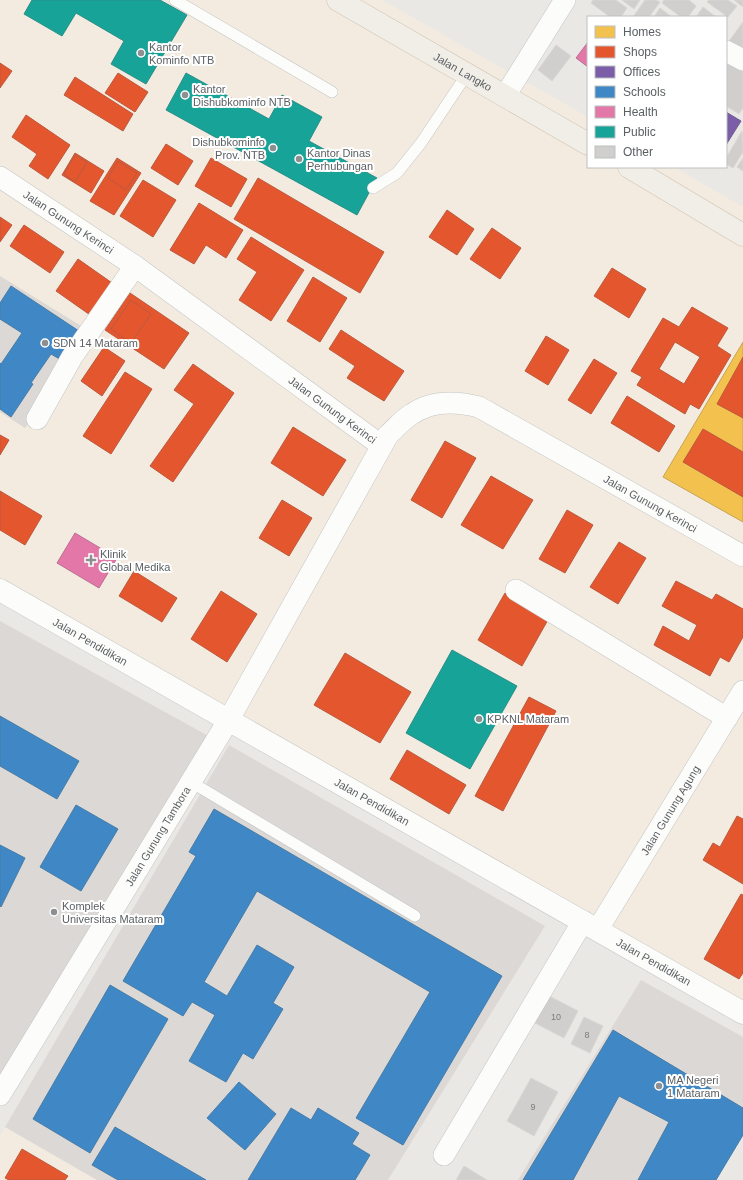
<svg xmlns="http://www.w3.org/2000/svg" width="743" height="1180" font-family="Helvetica,sans-serif">
<style>
.commercial{fill:#f3ebdf}
.education{fill:#dcd8d5}
.homes{fill:#f2c14e;stroke:#c5a454}
.shops{fill:#e4572e;stroke:#bb593e;fill-rule:evenodd}
.offices{fill:#7b5ea7;stroke:#715e92}
.schools{fill:#3f88c5;stroke:#477ca7}
.health{fill:#e377a8;stroke:#ba7093}
.public{fill:#17a398;stroke:#2b8f88}
.building{fill:#d1cfce;stroke:#d9d7d4}
.lines{fill:none;stroke-linecap:round;stroke-linejoin:round}
.lane-casing{stroke:#c4c5c5;stroke-width:12}
.street-casing{stroke:#c4c5c5;stroke-width:22}
.secondary-casing{stroke:#c4c5c4;stroke-width:23}
.primary-casing{stroke:#d0c4b5;stroke-width:23}
.lane{stroke:#fcfcfb;stroke-width:11}
.street{stroke:#fcfcfb;stroke-width:21}
.secondary{stroke:#fcfcfb;stroke-width:22}
.primary{stroke:#f1eee8;stroke-width:22}
.poi-dot{fill:#8d8f90;stroke:#fff;stroke-width:1.5}
.labels{text-anchor:middle;dominant-baseline:central;stroke-width:4;stroke-linejoin:round;paint-order:stroke}
.number-label{font-size:9px;fill:#7a7c7e}
.poi-label{font-size:11px;fill:#5b5f62;stroke:#fff;text-anchor:start}
.street-label{font-size:11px;fill:#5b5f62;stroke:#fff}
</style>
<rect width="100%" height="100%" fill="#eae8e5"/>
<g class="commercial">
<polygon points="0,0 382,0 588,117 588,167 674,167 743,207 743,1001 0,583"/>
<polygon points="5,1127 97,1180 0,1180 0,1135"/>
</g>
<g class="education">
<polygon points="0,276 91,332 25,428 0,412"/>
<polygon points="0,621 214,739 0,1086"/>
<polygon points="229,745 545,926 388,1180 97,1180 5,1127"/>
<polygon points="641,980 743,1037 743,1135 713,1180 518,1180"/>
</g>
<polygon class="homes" points="743,342 743,522 663,477"/>
<g class="shops">
<polygon points="0,63 12,71 0,88"/>
<polygon points="118,73 148,92 135,112 105,93"/>
<polygon points="75,77 133,114 123,131 64,95"/>
<polygon points="26,115 70,145 48,179 29,166 37,154 12,137"/>
<polygon points="166,144 193,161 178,185 151,168"/>
<polygon points="75,153 104,171 91,193 62,175"/>
<polygon points="75,155 87,162 75,182 64,174"/>
<polygon points="117,158 141,173 114,215 90,201"/>
<polygon points="211,158 247,179 231,207 195,186"/>
<polygon points="118,161 137,173 126,190 108,178"/>
<polygon points="258,178 384,252 360,293 234,219"/>
<polygon points="143,180 176,200 153,237 120,216"/>
<polygon points="199,203 243,230 226,258 206,245 194,264 170,250"/>
<polygon points="447,210 474,229 457,255 429,237"/>
<polygon points="0,217 12,225 0,242"/>
<polygon points="24,225 64,252 50,273 10,246"/>
<polygon points="492,228 521,248 500,279 470,259"/>
<polygon points="251,237 304,270 271,321 239,300 257,272 237,259"/>
<polygon points="78,259 115,285 93,317 56,291"/>
<polygon points="612,268 646,289 629,318 594,296"/>
<polygon points="313,277 347,298 320,342 287,321"/>
<polygon points="130,293 189,333 164,369 105,330"/>
<polygon points="131,300 151,314 131,343 111,329"/>
<path d="M692,307L728,328L717,346L731,355L699,409L690,404L685,414L637,385L642,377L631,371L663,318L679,327ZM675,342L700,357L684,384L659,369Z"/>
<polygon points="341,330 404,371 384,401 347,378 355,366 329,349"/>
<polygon points="546,336 569,350 548,385 525,371"/>
<polygon points="104,347 125,361 102,396 81,381"/>
<polygon points="743,357 743,418 717,404"/>
<polygon points="594,359 617,373 591,414 568,400"/>
<polygon points="193,364 234,393 173,482 150,466 194,404 174,390"/>
<polygon points="125,372 152,389 111,454 83,436"/>
<polygon points="627,396 675,426 659,452 611,423"/>
<polygon points="293,427 346,460 323,496 271,463"/>
<polygon points="703,429 743,452 743,497 683,462"/>
<polygon points="0,435 9,440 0,455"/>
<polygon points="445,441 476,458 442,518 411,500"/>
<polygon points="491,476 533,500 503,549 461,525"/>
<polygon points="0,491 42,516 25,545 0,530"/>
<polygon points="282,500 312,518 289,556 259,538"/>
<polygon points="567,510 593,525 565,573 539,559"/>
<polygon points="619,542 646,558 618,604 590,587"/>
<polygon points="134,571 177,598 162,622 119,596"/>
<polygon points="676,581 712,600 716,594 743,609 743,637 729,662 720,657 710,676 654,645 663,626 689,641 697,625 662,606"/>
<polygon points="221,591 257,614 227,662 191,639"/>
<polygon points="505,593 549,618 522,666 478,640"/>
<polygon points="345,653 411,692 380,743 314,705"/>
<polygon points="529,697 556,711 503,811 475,796"/>
<polygon points="407,750 466,785 449,814 390,779"/>
<polygon points="737,816 743,819 743,884 703,860 713,843 720,847"/>
<polygon points="741,894 743,895 743,973 739,979 704,959"/>
<polygon points="22,1149 68,1176 65,1180 9,1180 5,1178"/>
</g>
<polygon class="offices" points="726,112 741,121 726,145"/>
<g class="schools">
<polygon points="11,286 82,333 63,361 51,354 31,383 33,384 11,417 0,409 0,363 1,364 22,333 0,319 0,303"/>
<polygon points="0,716 79,761 57,799 0,766"/>
<polygon points="76,805 118,829 81,891 40,867"/>
<polygon points="214,809 502,976 403,1145 356,1118 430,992 257,891 204,982 227,996 257,945 294,967 273,1003 283,1009 253,1059 243,1053 226,1082 189,1061 215,1015 192,1002 183,1016 123,981 196,856 189,852"/>
<polygon points="0,845 25,858 1,907 0,906"/>
<polygon points="110,985 168,1019 90,1153 33,1119"/>
<polygon points="613,1030 743,1108 743,1135 716,1180 638,1180 669,1122 619,1096 573,1180 523,1180"/>
<polygon points="239,1082 276,1114 245,1150 207,1118"/>
<polygon points="291,1108 311,1120 318,1108 359,1133 352,1144 370,1155 355,1180 248,1180"/>
<polygon points="115,1127 206,1180 118,1180 92,1165"/>
</g>
<g class="health">
<polygon points="588,42 588,67 576,58"/>
<polygon points="75,533 117,558 99,588 57,563"/>
</g>
<g class="public">
<polygon points="32,0 160,0 187,15 146,84 111,64 124,41 76,13 62,36 24,14"/>
<polygon points="186,73 269,119 282,95 322,117 309,141 377,178 357,215 166,110"/>
<polygon points="452,650 517,686 470,769 406,733"/>
</g>
<g class="building">
<polygon points="593,0 616,0 627,8 621,17 610,17 591,3"/>
<polygon points="622,0 640,0 634,9"/>
<polygon points="645,0 656,0 660,2 649,17 633,17"/>
<polygon points="664,0 689,0 696,6 688,17 681,17 662,3"/>
<polygon points="709,0 728,0 737,6 728,17 707,2"/>
<polygon points="734,0 743,0 743,7"/>
<polygon points="703,7 716,17 696,17"/>
<polygon points="660,8 672,17 654,17"/>
<polygon points="743,22 743,51 729,41"/>
<polygon points="556,45 571,56 552,81 538,70"/>
<polygon points="726,60 743,70 743,108 739,114 726,106"/>
<polygon points="742,131 743,152 733,168 726,164 726,158"/>
<polygon points="743,158 743,171 737,167"/>
<polygon points="549,996 578,1011 564,1038 535,1023"/>
<polygon points="584,1017 603,1026 590,1053 571,1044"/>
<polygon points="531,1078 558,1092 534,1136 507,1121"/>
<polygon points="464,1166 487,1180 456,1180"/>
</g>
<g class="lines">
<g class="lane-casing">
<g id="lane">
<polyline points="175,0 332,92"/>
<polyline points="373,188 397,173 421,143 467,74"/>
<polyline points="191,782 415,916"/>
</g>
</g>
<g class="street-casing">
<g id="street">
<polyline points="726,51 743,60"/>
<polyline points="505,96 565,0"/>
<path id="s1" d="M0,177L135,266L382,446"/>
<polyline points="37,419 72,357 135,266"/>
<polyline points="516,590 727,718"/>
<path id="s2" d="M598,929L743,691"/>
<path id="s3" d="M0,1095L228,721L388,435C396,428 403,419 412,414C432,400 456,401 479,407L743,556"/>
<polyline points="444,1155 583,921"/>
</g>
</g>
<g class="secondary-casing">
<g id="secondary">
<path id="s4" d="M0,590C247,732 496,871 743,1013"/>
</g>
</g>
<g class="primary-casing">
<g id="primary">
<path id="s5" d="M338,0L588,144"/>
<polyline points="629,167 743,235"/>
</g>
</g>
<use href="#lane" class="lane"/>
<use href="#street" class="street"/>
<use href="#secondary" class="secondary"/>
<use href="#primary" class="primary"/>
</g>
<g class="poi-dot">
<circle cx="141" cy="53" r="4"/>
<circle cx="185" cy="95" r="4"/>
<circle cx="273" cy="148" r="4"/>
<circle cx="299" cy="159" r="4"/>
<circle cx="45" cy="343" r="4"/>
<path d="M89 554h4v4h4v4h-4v4h-4v-4h-4v-4h4z"/>
<circle cx="479" cy="719" r="4"/>
<circle cx="54" cy="912" r="4"/>
<circle cx="659" cy="1086" r="4"/>
</g>
<g class="labels">
<g class="number-label">
<text x="556" y="1017">10</text>
<text x="587" y="1035">8</text>
<text x="533" y="1107">9</text>
</g>
<g class="poi-label">
<text x="149" y="47">Kantor<tspan x="149" dy="13">Kominfo NTB</tspan></text>
<text x="193" y="89">Kantor<tspan x="193" dy="13">Dishubkominfo NTB</tspan></text>
<text x="265" y="142" text-anchor="end">Dishubkominfo<tspan x="265" dy="13">Prov. NTB</tspan></text>
<text x="307" y="153">Kantor Dinas<tspan x="307" dy="13">Perhubungan</tspan></text>
<text x="53" y="343">SDN 14 Mataram</text>
<text x="100" y="554">Klinik<tspan x="100" dy="13">Global Medika</tspan></text>
<text x="487" y="719">KPKNL Mataram</text>
<text x="62" y="906">Komplek<tspan x="62" dy="13">Universitas Mataram</tspan></text>
<text x="667" y="1080">MA Negeri<tspan x="667" dy="13">1 Mataram</tspan></text>
</g>
<g class="street-label">
<text stroke="none"><textPath href="#s5" startOffset="144">Jalan Langko</textPath></text>
<text stroke="none"><textPath href="#s1" startOffset="82">Jalan Gunung Kerinci</textPath></text>
<text stroke="none"><textPath href="#s1" startOffset="406">Jalan Gunung Kerinci</textPath></text>
<text stroke="none"><textPath href="#s3" startOffset="1064">Jalan Gunung Kerinci</textPath></text>
<text stroke="none"><textPath href="#s4" startOffset="104">Jalan Pendidikan</textPath></text>
<text stroke="none"><textPath href="#s4" startOffset="428">Jalan Pendidikan</textPath></text>
<text stroke="none"><textPath href="#s2" startOffset="139">Jalan Gunung Agung</textPath></text>
<text stroke="none"><textPath href="#s3" startOffset="303">Jalan Gunung Tambora</textPath></text>
<text stroke="none"><textPath href="#s4" startOffset="752">Jalan Pendidikan</textPath></text>
</g>
</g>
<rect x="587" y="16" width="140" height="152" fill="#ffffff" stroke="#bdbfc0"/>
<rect x="595" y="26" width="20" height="12" fill="#f2c14e" stroke="#bdbfc0"/>
<text x="623" y="36" font-size="12" fill="#5b5f62">Homes</text>
<rect x="595" y="46" width="20" height="12" fill="#e4572e" stroke="#bdbfc0"/>
<text x="623" y="56" font-size="12" fill="#5b5f62">Shops</text>
<rect x="595" y="66" width="20" height="12" fill="#7b5ea7" stroke="#bdbfc0"/>
<text x="623" y="76" font-size="12" fill="#5b5f62">Offices</text>
<rect x="595" y="86" width="20" height="12" fill="#3f88c5" stroke="#bdbfc0"/>
<text x="623" y="96" font-size="12" fill="#5b5f62">Schools</text>
<rect x="595" y="106" width="20" height="12" fill="#e377a8" stroke="#bdbfc0"/>
<text x="623" y="116" font-size="12" fill="#5b5f62">Health</text>
<rect x="595" y="126" width="20" height="12" fill="#17a398" stroke="#bdbfc0"/>
<text x="623" y="136" font-size="12" fill="#5b5f62">Public</text>
<rect x="595" y="146" width="20" height="12" fill="#d1cfce" stroke="#bdbfc0"/>
<text x="623" y="156" font-size="12" fill="#5b5f62">Other</text>
</svg>
